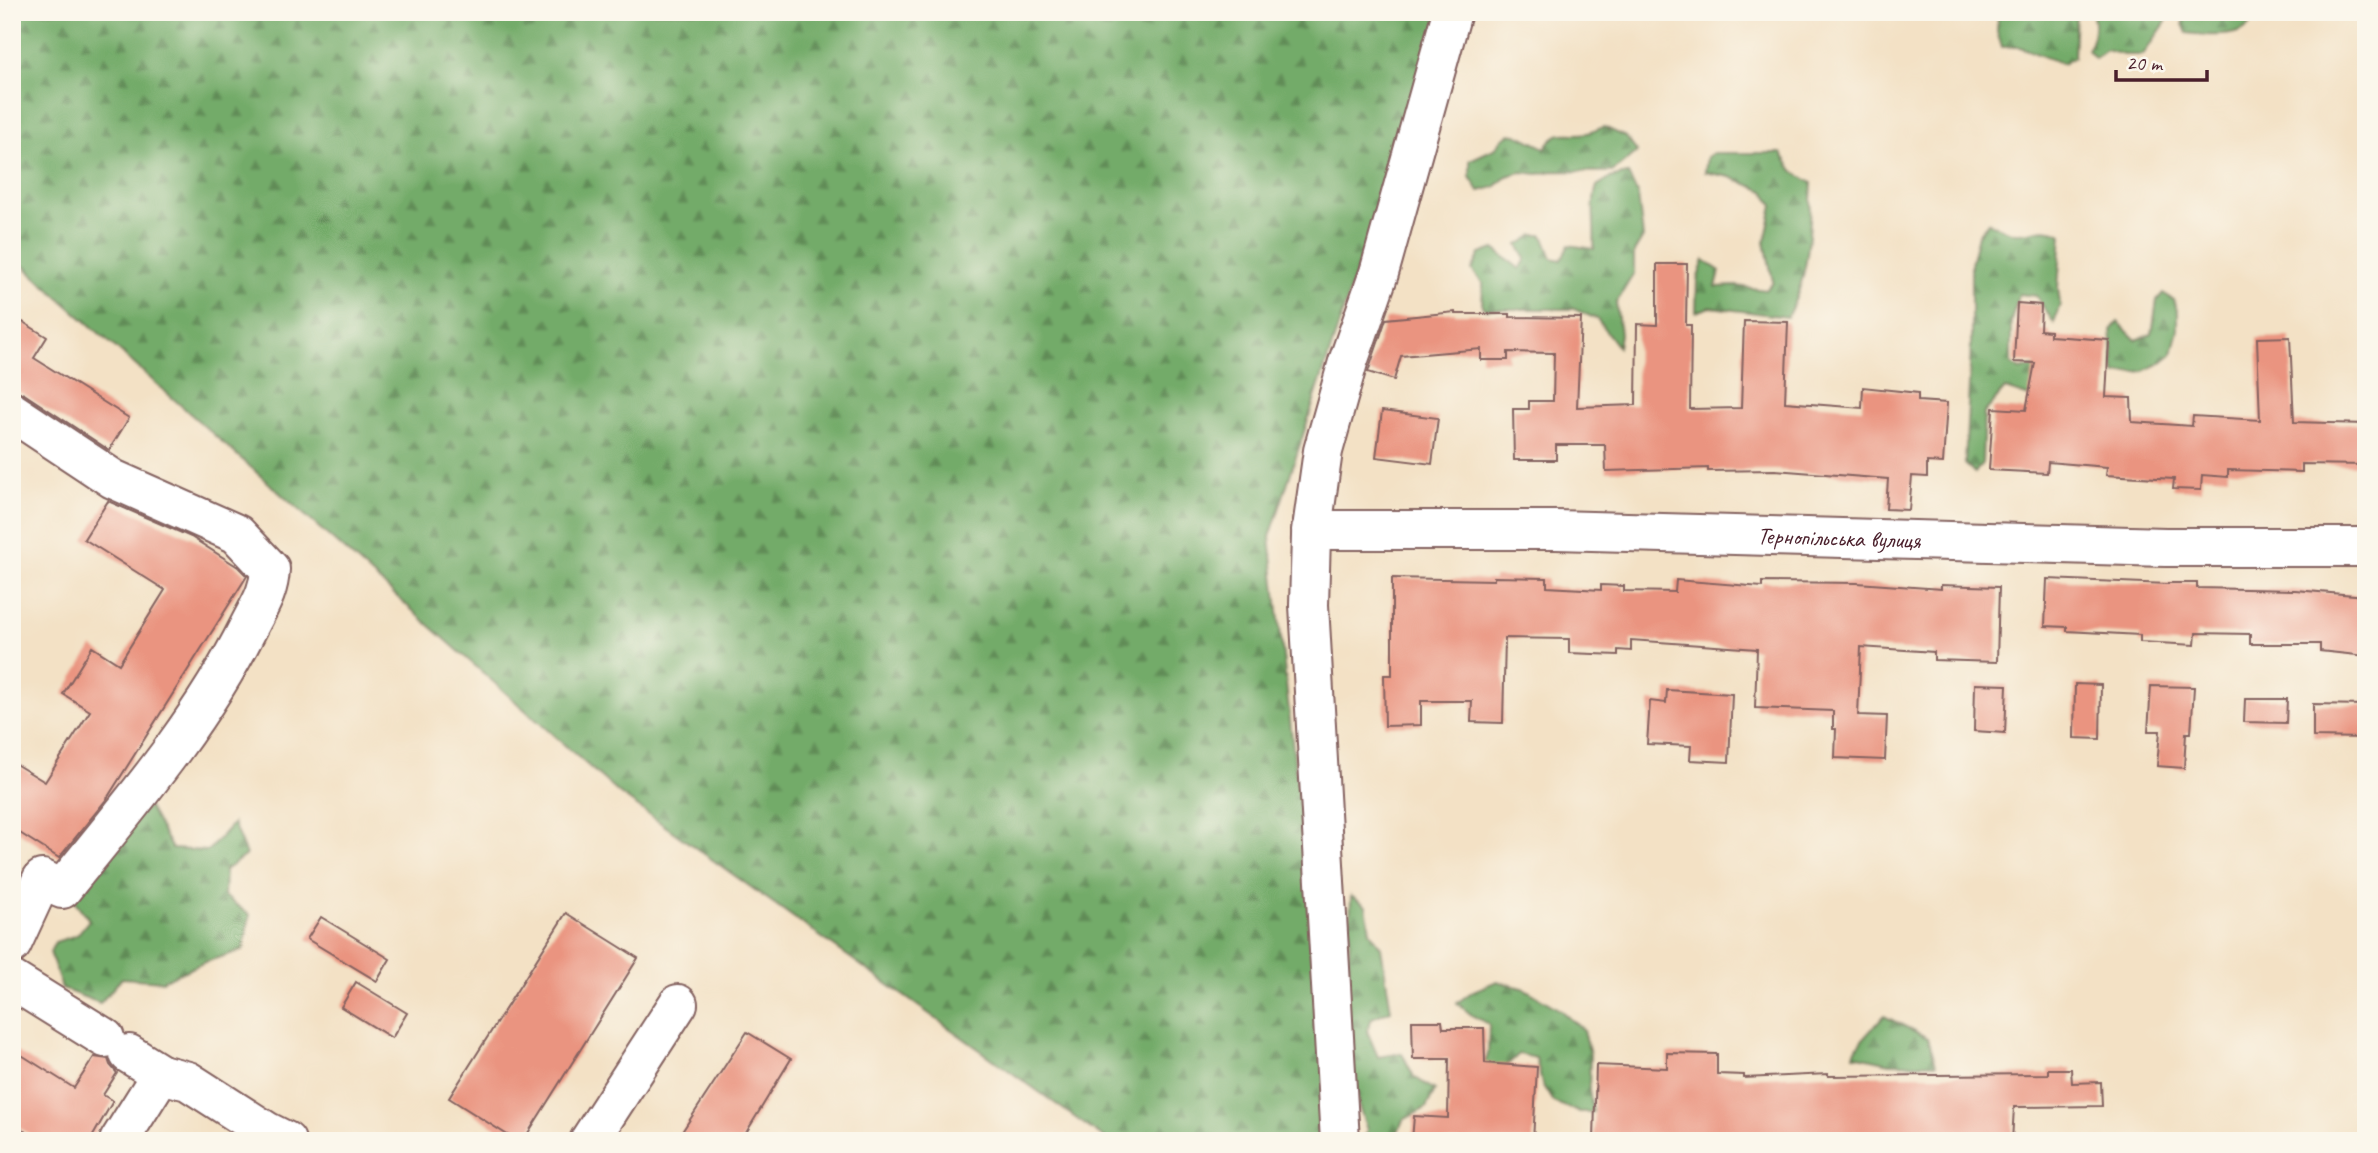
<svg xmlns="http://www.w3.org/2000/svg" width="2378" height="1153" font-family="Caveat,sans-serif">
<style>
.forest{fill:url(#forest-firs);stroke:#5e654a;stroke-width:2}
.building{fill:#ea9480}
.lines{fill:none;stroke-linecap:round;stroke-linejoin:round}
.minor-casing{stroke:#856361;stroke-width:42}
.minor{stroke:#fff;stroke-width:38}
.labels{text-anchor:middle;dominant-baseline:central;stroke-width:6;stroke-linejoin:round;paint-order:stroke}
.street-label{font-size:24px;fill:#4a1f2b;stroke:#fbf7ec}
</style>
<defs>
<pattern id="forest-firs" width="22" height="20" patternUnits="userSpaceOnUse" patternTransform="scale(1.75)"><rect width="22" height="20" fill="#73ab69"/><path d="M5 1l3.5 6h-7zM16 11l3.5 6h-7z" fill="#608b57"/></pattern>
</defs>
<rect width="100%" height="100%" fill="#fbf7ec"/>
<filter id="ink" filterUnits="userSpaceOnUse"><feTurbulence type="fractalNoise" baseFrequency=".0143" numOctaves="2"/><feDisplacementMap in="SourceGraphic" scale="14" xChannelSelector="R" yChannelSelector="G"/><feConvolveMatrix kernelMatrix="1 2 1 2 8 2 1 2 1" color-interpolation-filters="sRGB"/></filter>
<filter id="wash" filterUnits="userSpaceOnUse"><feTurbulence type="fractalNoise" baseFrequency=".00686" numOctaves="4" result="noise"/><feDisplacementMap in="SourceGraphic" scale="28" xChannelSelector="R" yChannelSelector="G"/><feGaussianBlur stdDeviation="1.57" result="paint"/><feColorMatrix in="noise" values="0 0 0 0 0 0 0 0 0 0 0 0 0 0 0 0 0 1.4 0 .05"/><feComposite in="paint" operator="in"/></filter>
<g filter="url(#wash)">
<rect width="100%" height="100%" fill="#f3e1c5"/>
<g class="forest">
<polygon points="12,12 1440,12 1270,537 1336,1141 1108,1141 620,794 12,256"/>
<polygon points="1998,12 2076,12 2074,57 2063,64 2020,47 2002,47 1997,32"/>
<path d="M2092,12H2167L2166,22L2143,55H2124L2106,50L2095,58L2088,50C2094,37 2096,26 2092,12Z"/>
<path d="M2183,12H2255C2252,41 2208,36 2187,33L2183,24Z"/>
<path d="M1604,127L1626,137L1637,152L1612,172L1553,171L1538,174L1521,172L1507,176L1495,187L1479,191L1470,177V160L1496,148L1502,139L1510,134L1521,136L1545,148C1559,126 1566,137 1587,133C1592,132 1598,129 1604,127Z"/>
<path d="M1713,153H1781L1794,172L1812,183C1809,230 1811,275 1787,317L1711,307L1696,312L1697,280L1704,260L1720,271L1716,287L1736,286L1766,290L1773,282L1765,242L1773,205L1764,191L1730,177L1705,172L1707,157Z"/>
<path d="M1628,174L1638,196L1643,237L1634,252V273L1616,303L1620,334L1618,347L1597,319L1574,309H1485L1482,306L1483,284L1472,270L1480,254L1494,249L1520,269L1526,259L1518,245L1534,235H1543L1552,258L1561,260L1569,245L1594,249C1596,228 1590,206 1597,186L1610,178Z"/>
<path d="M1988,222C1996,226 2007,232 2016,233C2036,233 2041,224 2062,234L2058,288L2060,304L2054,323L2036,296L2019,294L2011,321V364L2020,370L2032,367L2054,380L2036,399L2005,389L1984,413L1982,463L1975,473L1965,464L1971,346V264L1978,235Z"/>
<polygon points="2163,293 2174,300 2178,313 2178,329 2172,354 2161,363 2144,371 2115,374 2111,330 2118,322 2136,340 2152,334 2157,300"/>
<polygon points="148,806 172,849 208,851 233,823 246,855 225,870 224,896 250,915 243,950 205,962 162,981 122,978 100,1003 62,989 50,952 55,942 77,935 89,920 71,896"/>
<polygon points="1351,896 1366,906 1370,931 1381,947 1391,1010 1372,1018 1367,1031 1378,1057 1402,1053 1414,1077 1435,1090 1426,1108 1403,1120 1394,1141 1363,1141 1367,1130 1357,1101 1345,1082"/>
<polygon points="1497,981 1525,989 1560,1010 1584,1030 1590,1055 1589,1090 1593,1112 1579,1112 1553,1102 1542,1084 1536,1058 1519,1054 1505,1067 1483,1069 1488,1054 1489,1024 1473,1016 1457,1003 1473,991"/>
<path d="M1884,1016L1928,1038L1936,1064L1890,1063L1854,1055C1856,1043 1875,1027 1884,1016Z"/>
</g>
<g id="blocks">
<g class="building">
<polygon points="1657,264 1687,264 1686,325 1691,325 1690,409 1741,408 1744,321 1788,322 1785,402 1862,408 1863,387 1918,393 1918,401 1947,403 1943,463 1927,462 1927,477 1912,476 1909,510 1886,509 1888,479 1775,470 1708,471 1708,468 1606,471 1605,445 1556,445 1556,460 1514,460 1513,409 1529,409 1529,401 1553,401 1554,353 1508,352 1508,360 1481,360 1481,349 1401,356 1394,380 1368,372 1386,319 1455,312 1455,314 1510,314 1510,317 1581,318 1577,407 1636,405 1637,324 1657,325"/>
<polygon points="2017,303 2041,305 2040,330 2050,331 2050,336 2109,340 2106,397 2131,398 2132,422 2192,426 2193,416 2260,420 2257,338 2290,337 2294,422 2366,424 2366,465 2302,464 2302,472 2228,470 2228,477 2202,475 2201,490 2173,489 2174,479 2106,475 2107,467 2048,462 2047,473 1989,470 1993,408 2026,410 2035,363 2014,362"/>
<polygon points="23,322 47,337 34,358 129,418 109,450 24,394 12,390 12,339"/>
<polygon points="1382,411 1438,418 1432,464 1376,457"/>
<polygon points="108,501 191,537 238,567 247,576 106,800 59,858 12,828 12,762 45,782 90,711 63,694 92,647 119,664 165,590 84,539"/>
<polygon points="1494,577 1547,578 1547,587 1601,590 1601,585 1624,586 1624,591 1675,592 1676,580 1762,587 1762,582 1857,583 1941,589 1941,585 1999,587 1997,662 1934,660 1934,652 1861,647 1858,715 1887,716 1885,760 1835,758 1836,729 1833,729 1833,711 1755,708 1757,649 1631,640 1631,651 1618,650 1618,655 1569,653 1569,639 1505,638 1503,723 1471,722 1472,701 1421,701 1421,725 1385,726 1384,675 1392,675 1392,578 1494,580"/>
<polygon points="2047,579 2168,584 2168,583 2197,583 2197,588 2295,590 2366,596 2366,656 2320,651 2320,644 2250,644 2250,634 2196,633 2195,645 2140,642 2140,635 2067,631 2067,627 2045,626"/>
<polygon points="1975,684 2007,685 2005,733 1974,731"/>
<polygon points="2075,684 2101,685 2100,739 2074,738"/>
<polygon points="2151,686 2194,687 2191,733 2186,733 2184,768 2157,766 2160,731 2148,731"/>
<polygon points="1667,690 1732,694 1729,762 1690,760 1691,746 1647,744 1650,701 1666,703"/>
<polygon points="2245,699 2287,699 2286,723 2244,722"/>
<polygon points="2313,704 2366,705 2366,738 2313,737"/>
<polygon points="566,913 638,958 523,1141 517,1141 449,1098"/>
<polygon points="321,917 390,959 377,981 307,939"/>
<polygon points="356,982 407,1013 392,1038 341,1007"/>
<polygon points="1412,1021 1442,1021 1443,1028 1484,1028 1485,1063 1537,1067 1533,1141 1412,1141 1414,1116 1448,1118 1449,1059 1413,1059"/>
<polygon points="747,1032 791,1059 741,1141 676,1141"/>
<polygon points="12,1049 74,1088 94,1057 108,1059 110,1065 117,1073 103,1095 113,1101 90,1141 40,1141 12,1123"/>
<polygon points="1667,1053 1717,1054 1717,1074 1744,1075 1744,1078 1828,1074 1828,1076 2048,1074 2048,1069 2071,1069 2072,1083 2101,1082 2102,1106 2014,1107 2012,1141 1594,1141 1596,1065 1667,1068"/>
</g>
</g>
</g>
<g filter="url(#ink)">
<use href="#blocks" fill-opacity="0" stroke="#856361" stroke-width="2"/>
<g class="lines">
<g class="minor-casing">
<g id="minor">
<path d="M12,412L113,479L237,534L270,569C269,593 259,606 248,628C200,724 129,806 62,889L42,879L12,944"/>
<path id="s1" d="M1311,530H1556L2166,547H2366"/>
<polyline points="12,980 105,1038"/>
<polyline points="129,1054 161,1074"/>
<polyline points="119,1141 161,1074 188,1081 266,1131 286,1141"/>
<polyline points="589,1141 678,1004"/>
<polyline points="1340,1141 1309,605 1311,536 1323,451 1348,362 1379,273 1452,12"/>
</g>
</g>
<use href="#minor" class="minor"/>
</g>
</g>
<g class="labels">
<g class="street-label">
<text stroke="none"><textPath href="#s1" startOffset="528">Тернопільська вулиця</textPath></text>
</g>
</g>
<rect width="2378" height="1153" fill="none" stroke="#fbf7ec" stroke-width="42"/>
<path d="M2116 70v10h91v-10" fill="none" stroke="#4a1f2b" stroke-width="3.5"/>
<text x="2126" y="70" font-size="21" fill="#4a1f2b" stroke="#fbf7ec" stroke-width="5" paint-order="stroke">20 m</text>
</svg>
